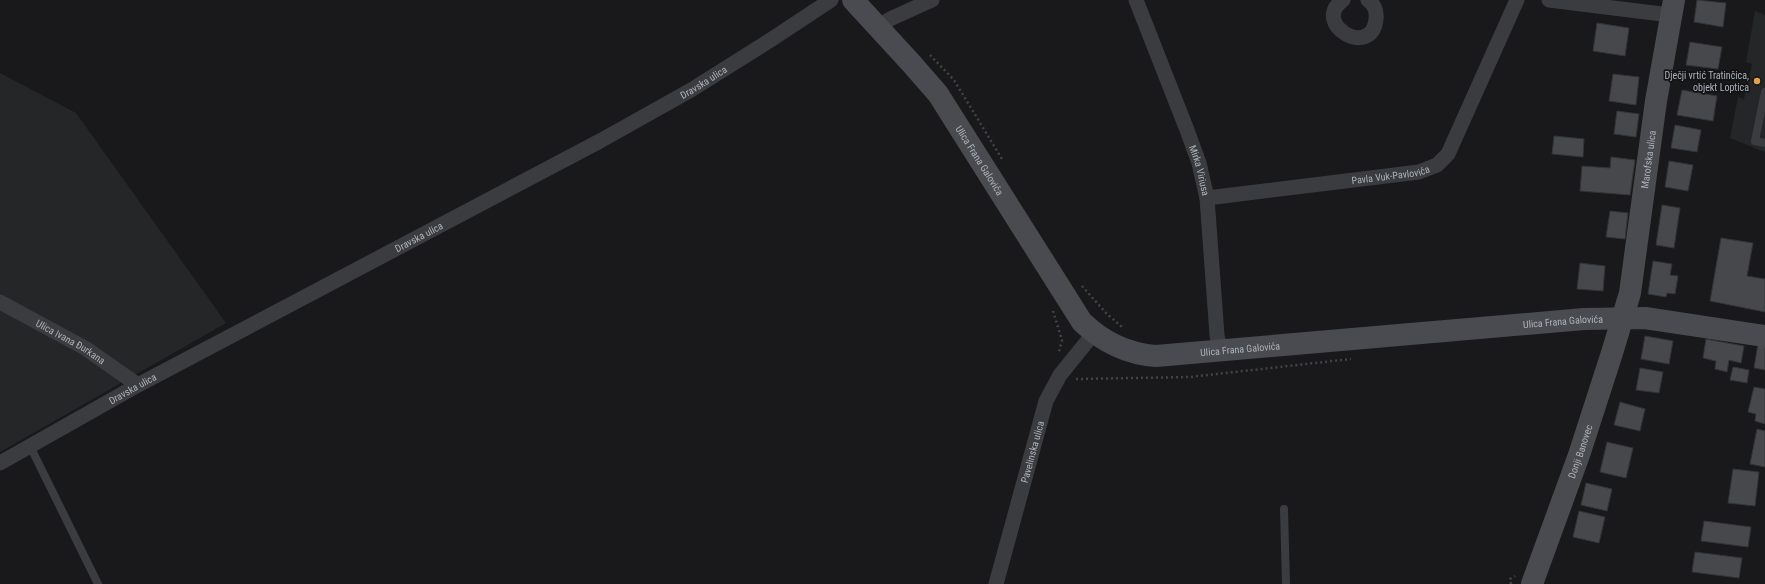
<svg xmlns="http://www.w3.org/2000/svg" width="1765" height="584" font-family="'Roboto Condensed',sans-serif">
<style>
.built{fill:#252628}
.building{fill:#46484b;stroke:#333437}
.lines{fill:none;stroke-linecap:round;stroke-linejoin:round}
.path{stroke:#414347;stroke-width:2.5;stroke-dasharray:2 3;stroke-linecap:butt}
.lane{stroke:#3b3c40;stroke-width:8}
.street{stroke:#3b3c40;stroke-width:15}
.secondary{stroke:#494b50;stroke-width:22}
.poi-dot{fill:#e2a24a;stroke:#141416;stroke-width:1.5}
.labels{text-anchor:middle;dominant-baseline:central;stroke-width:3.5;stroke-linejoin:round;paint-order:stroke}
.poi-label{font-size:10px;fill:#adb2ba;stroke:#141416;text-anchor:end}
.street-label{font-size:10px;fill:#adb2ba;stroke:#141416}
</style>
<rect width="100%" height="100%" fill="#19191b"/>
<g class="built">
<polygon points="1755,11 1765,15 1765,152 1730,138 1738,97 1744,99 1752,64 1746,62"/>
<polygon points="0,73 76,113 226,323 0,452"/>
</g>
<g class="building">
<polygon points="1697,0 1726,3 1723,27 1694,22"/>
<polygon points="1597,23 1629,28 1625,56 1593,51"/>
<polygon points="1690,42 1722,47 1718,69 1686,65"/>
<polygon points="1613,74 1639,77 1636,105 1609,101"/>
<polygon points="1682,90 1717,96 1713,121 1677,115"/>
<polygon points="1617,111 1639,114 1636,137 1614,134"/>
<polygon points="1675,125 1701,130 1697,152 1671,148"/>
<polygon points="1554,136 1584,139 1583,157 1552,154"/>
<polygon points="1611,157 1635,160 1630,195 1580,191 1582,166 1610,168"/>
<polygon points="1669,161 1693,165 1688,191 1665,187"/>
<polygon points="1662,205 1680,208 1674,248 1656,245"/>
<polygon points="1610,211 1628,213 1625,239 1606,237"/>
<polygon points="1721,238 1753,243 1747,276 1765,279 1765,312 1710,301"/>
<polygon points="1653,261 1672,264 1670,275 1678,276 1675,294 1667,293 1666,297 1648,294"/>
<polygon points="1580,263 1605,266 1603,291 1577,289"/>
<polygon points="1645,336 1673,341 1669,364 1641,359"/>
<polygon points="1706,339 1744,346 1741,363 1729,360 1727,372 1715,369 1716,361 1703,358"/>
<polygon points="1758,344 1765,345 1765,370 1754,368"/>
<polygon points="1733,367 1749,370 1747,383 1730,380"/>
<polygon points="1640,368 1663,372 1659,393 1636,390"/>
<polygon points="1754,387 1765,389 1765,424 1755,421 1756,414 1748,412"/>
<polygon points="1620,402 1645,409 1640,431 1614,425"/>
<polygon points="1757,429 1765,431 1765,467 1750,464"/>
<polygon points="1607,442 1633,448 1626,478 1600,472"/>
<polygon points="1733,469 1759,472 1755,506 1728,503"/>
<polygon points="1586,483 1612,489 1607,511 1581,505"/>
<polygon points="1579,511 1605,517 1599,543 1573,537"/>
<polygon points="1704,521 1751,527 1748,547 1701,541"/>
<polygon points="1695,552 1742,558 1739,578 1692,572"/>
</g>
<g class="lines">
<g class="path">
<polyline points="930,55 954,80 1002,159"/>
<polyline points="1082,286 1106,313 1122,327"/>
<polyline points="1053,311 1062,340 1059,352"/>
<polyline points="1076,379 1190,377 1351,359"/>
<polyline points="1511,584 1510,579 1515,576"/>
</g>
<g class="lane">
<polyline points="1765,92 1755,141 1765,143"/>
<polyline points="30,446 98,584"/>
<polyline points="1284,509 1286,584"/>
</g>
<g class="street">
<path id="s1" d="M1136,0L1187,130L1199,163L1207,198L1217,335L1220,351"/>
<path d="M1343,0C1310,24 1372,60 1376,19C1377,11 1374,4 1368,0"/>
<polyline points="1549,0 1670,15"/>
<polyline points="878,27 890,19 932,0"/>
<path id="s2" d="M1207,198L1419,172L1437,165L1448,154L1517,0"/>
<path id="s3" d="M0,302L85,348L138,385"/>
<path id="s4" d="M0,463L138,385L600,141L691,90L769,41L831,0"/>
<path id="s5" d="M996,584L1046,401L1060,375L1094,333"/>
</g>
<g class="secondary">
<path id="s6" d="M853,0L911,63L938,94L1082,322C1103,342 1127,354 1156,356L1584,319L1645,318L1765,336"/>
<path id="s7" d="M1532,584L1579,455L1612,353L1630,293L1656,101L1674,0"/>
</g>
</g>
<circle class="poi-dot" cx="1757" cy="81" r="4"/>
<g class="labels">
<g class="poi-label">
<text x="1749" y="75">Dječji vrtić Tratinčica,<tspan x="1749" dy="12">objekt Loptica</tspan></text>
</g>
<g class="street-label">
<text stroke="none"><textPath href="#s4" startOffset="800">Dravska ulica</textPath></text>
<text stroke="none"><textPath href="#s7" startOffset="442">Marofska ulica</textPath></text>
<text stroke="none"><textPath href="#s6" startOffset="205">Ulica Frana Galovića</textPath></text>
<text stroke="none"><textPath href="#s1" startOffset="182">Mirka Viriusa</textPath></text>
<text stroke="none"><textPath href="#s2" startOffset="185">Pavla Vuk-Pavlovića</textPath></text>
<text stroke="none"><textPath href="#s4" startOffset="476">Dravska ulica</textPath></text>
<text stroke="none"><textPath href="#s6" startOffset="888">Ulica Frana Galovića</textPath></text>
<text stroke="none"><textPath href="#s3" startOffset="81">Ulica Ivana Đurkana</textPath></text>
<text stroke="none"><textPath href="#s6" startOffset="564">Ulica Frana Galovića</textPath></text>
<text stroke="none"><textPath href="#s4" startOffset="152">Dravska ulica</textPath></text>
<text stroke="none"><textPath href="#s5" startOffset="137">Pavelinska ulica</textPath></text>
<text stroke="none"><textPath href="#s7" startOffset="141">Donji Banovec</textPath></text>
</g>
</g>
</svg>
